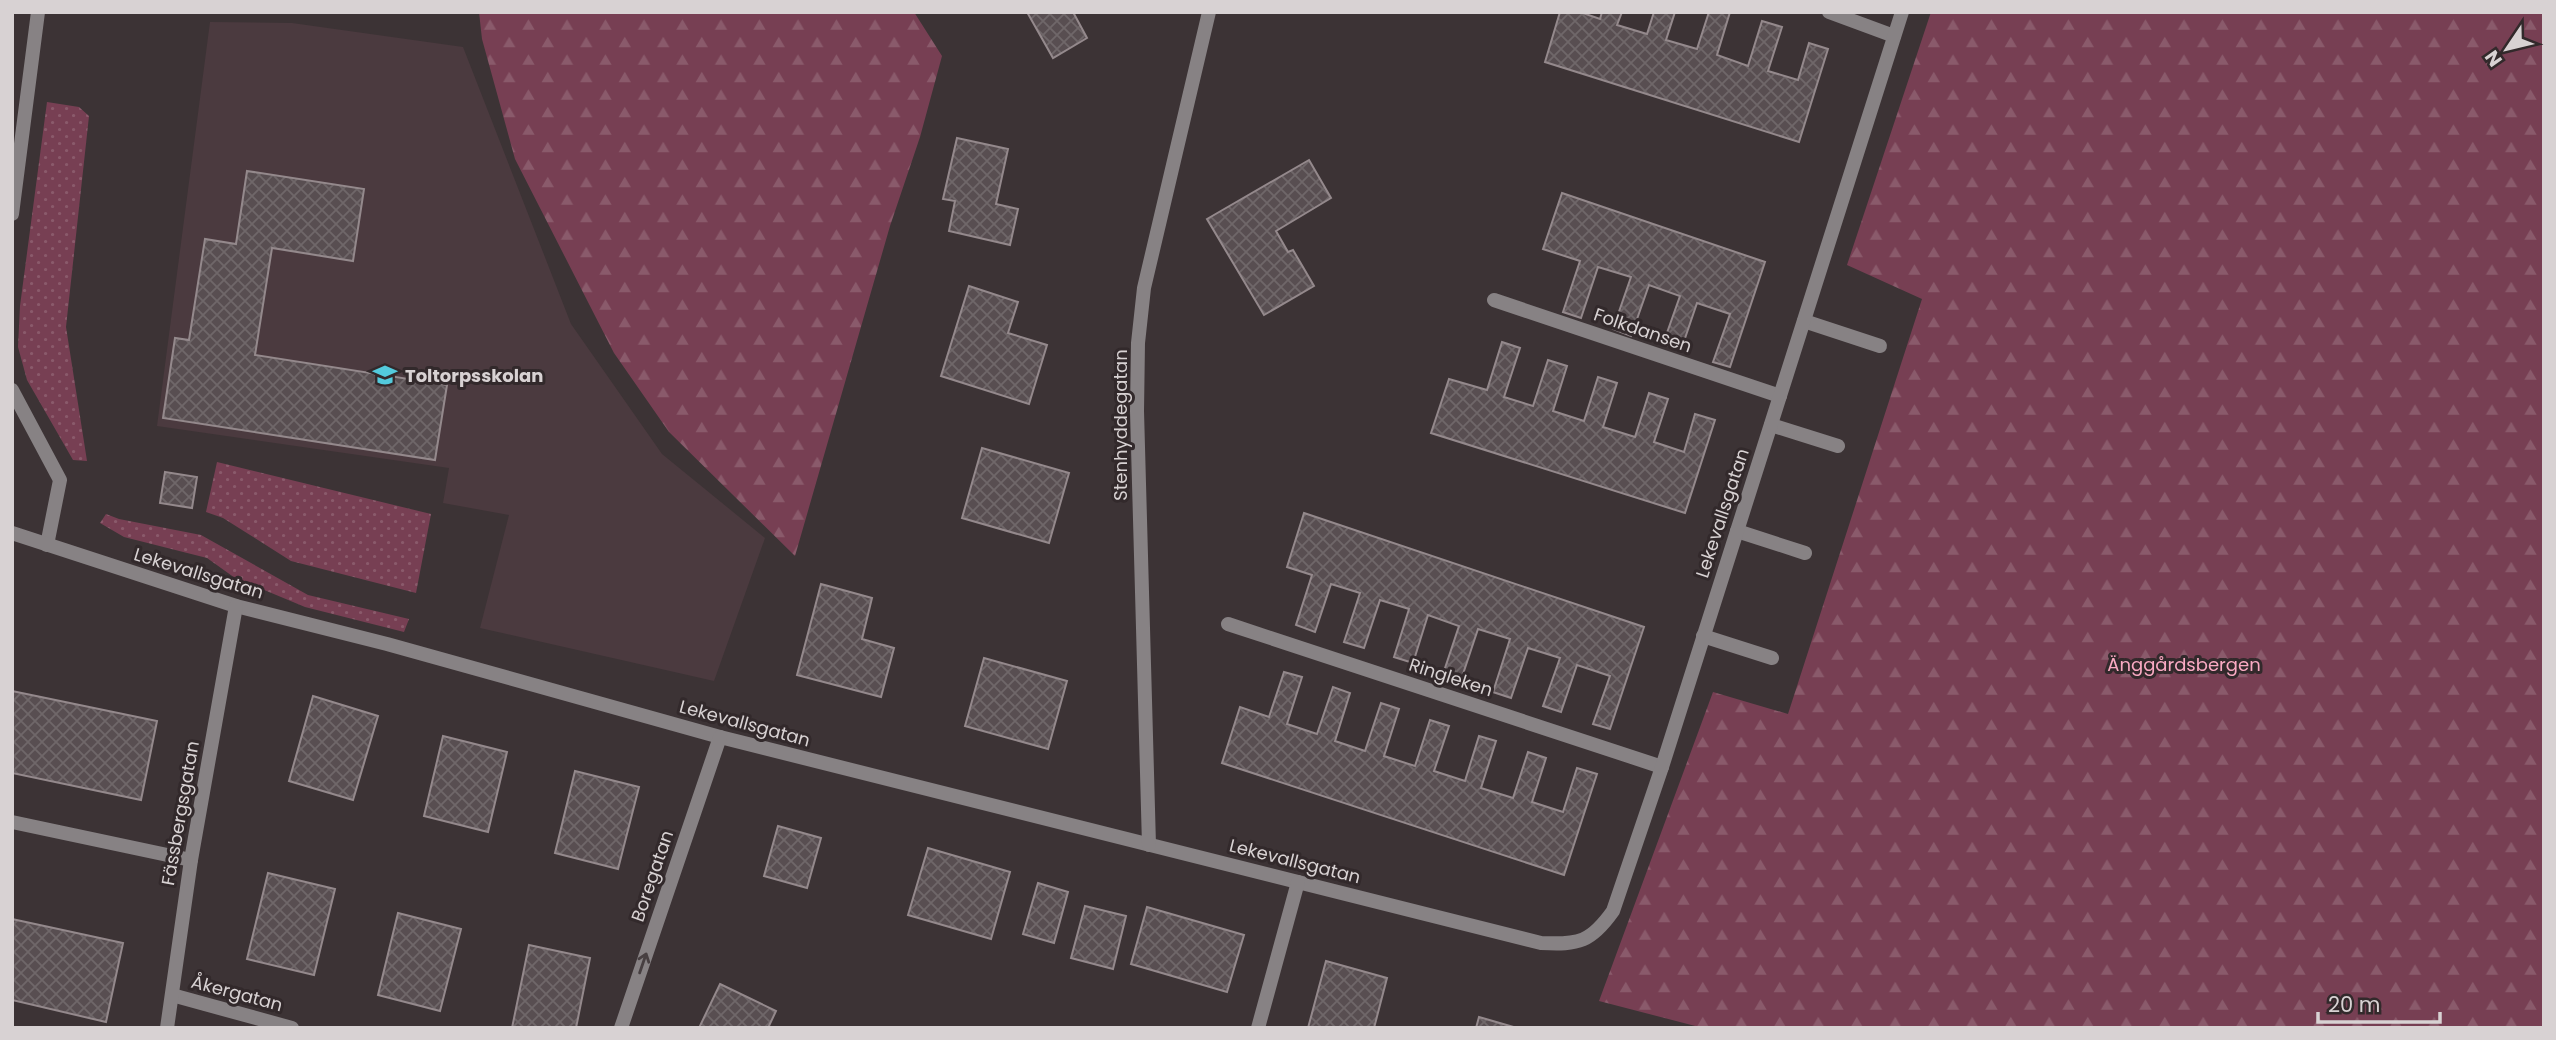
<svg xmlns="http://www.w3.org/2000/svg" width="2556" height="1040" font-family="Poppins,sans-serif">
<style>
.built{fill:#4b3a3f}
.grass{fill:url(#grass-dots)}
.forest{fill:url(#forest-firs)}
.building{fill:url(#building-cross-hatch);stroke:#94898c;stroke-width:2}
.lines{fill:none;stroke-linecap:round;stroke-linejoin:round}
.lane{stroke:#878284;stroke-width:14}
.street{stroke:#878284;stroke-width:14}
.oneway{stroke:#473f41}
.labels{text-anchor:middle;dominant-baseline:central;stroke-width:6;stroke-linejoin:round;paint-order:stroke}
.street-label{font-size:18px;fill:#d8d2d3;stroke:#32292b}
.poi-label{font-size:18px;font-weight:bold;fill:#d8d2d3;stroke:#32292b;text-anchor:start}
.park-label{font-size:18px;fill:#faaac3;stroke:#32292b}
</style>
<defs>
<pattern id="grass-dots" width="8" height="8" patternUnits="userSpaceOnUse" patternTransform="scale(1.75)"><rect width="8" height="8" fill="#773f53"/><path d="M2 2h.1M6 6h.1" fill="none" stroke="#8a5a6b" stroke-width="1.8" stroke-linecap="round"/></pattern>
<pattern id="forest-firs" width="22" height="20" patternUnits="userSpaceOnUse" patternTransform="scale(1.75)"><rect width="22" height="20" fill="#773f53"/><path d="M5 1l3.5 6h-7zM16 11l3.5 6h-7z" fill="#8a5a6b"/></pattern>
<pattern id="building-cross-hatch" width="8" height="8" patternUnits="userSpaceOnUse" patternTransform="scale(1.75)"><rect width="8" height="8" fill="#584e51"/><path d="M0 0l8 8M0 8l8-8" fill="none" stroke="#6f6769"/></pattern>
</defs>
<rect width="100%" height="100%" fill="#3c3335"/>
<polygon class="built" points="210,22 292,23 463,47 571,324 662,454 765,538 714,681 480,628 509,515 443,503 449,468 157,426"/>
<g class="grass">
<polygon points="47,102 79,107 89,116 66,327 87,461 73,460 27,380 18,347 20,306"/>
<polygon points="217,462 431,514 416,593 291,561 223,518 206,512"/>
<polygon points="106,514 119,519 201,535 308,595 409,619 404,632 305,607 235,578 207,558 124,537 100,523"/>
</g>
<g class="forest">
<polygon points="479,12 914,12 942,56 920,137 890,226 795,556 669,432 614,353 515,159 482,39"/>
<polygon points="1931,12 2544,12 2544,1028 1703,1028 1599,1001 1713,692 1788,714 1922,299 1847,265"/>
</g>
<g class="building">
<polygon points="1027,12 1073,12 1087,38 1053,58"/>
<polygon points="1560,12 1580,12 1600,19 1602,12 1622,12 1617,25 1647,34 1654,12 1675,12 1666,40 1697,49 1709,12 1730,12 1717,55 1748,66 1762,21 1782,27 1768,71 1798,80 1809,43 1828,49 1799,142 1545,62"/>
<polygon points="957,138 1008,149 996,204 1018,209 1010,245 949,231 955,201 943,199"/>
<polygon points="1309,160 1331,198 1276,231 1288,252 1293,250 1314,286 1264,315 1207,219"/>
<polygon points="247,171 364,189 353,261 272,248 255,355 447,385 435,460 163,418 175,338 189,340 205,239 236,244"/>
<polygon points="1562,193 1765,262 1730,367 1713,362 1730,314 1697,303 1681,350 1663,344 1680,296 1649,285 1631,336 1613,329 1631,277 1598,267 1581,318 1563,312 1580,261 1543,249"/>
<polygon points="969,286 1018,302 1008,333 1047,345 1029,404 941,376"/>
<polygon points="1502,342 1520,348 1504,397 1533,406 1548,360 1567,366 1553,411 1584,421 1598,377 1617,383 1603,427 1635,437 1649,393 1668,399 1654,442 1684,452 1695,414 1715,420 1685,513 1431,433 1449,379 1487,390"/>
<polygon points="982,448 1069,473 1049,543 962,518"/>
<polygon points="165,472 197,477 192,508 160,503"/>
<polygon points="1304,513 1644,627 1610,729 1593,724 1610,676 1577,665 1561,712 1543,706 1560,658 1528,648 1511,698 1493,692 1510,639 1478,629 1461,680 1443,674 1459,626 1428,615 1413,663 1394,657 1409,609 1380,600 1364,648 1344,642 1360,593 1331,584 1315,632 1296,625 1312,575 1287,567"/>
<polygon points="821,584 872,598 862,639 894,648 881,697 797,675"/>
<polygon points="984,658 1067,681 1048,749 965,726"/>
<polygon points="1284,672 1302,677 1287,724 1317,734 1333,687 1350,693 1335,741 1365,751 1381,703 1399,709 1384,756 1415,766 1430,720 1449,726 1434,771 1465,781 1479,736 1496,741 1481,788 1513,798 1528,752 1546,758 1532,802 1563,812 1577,768 1597,774 1564,875 1222,763 1240,707 1269,717"/>
<polygon points="12,691 157,721 141,800 12,773"/>
<polygon points="313,696 378,716 353,800 289,781"/>
<polygon points="443,736 507,752 488,832 424,816"/>
<polygon points="575,771 639,787 618,869 555,853"/>
<polygon points="778,826 821,838 807,888 764,876"/>
<polygon points="928,848 1010,872 991,939 908,915"/>
<polygon points="268,873 335,889 314,975 247,959"/>
<polygon points="1038,883 1068,892 1054,943 1023,934"/>
<polygon points="1085,906 1126,916 1113,969 1071,958"/>
<polygon points="1147,907 1244,935 1227,992 1131,964"/>
<polygon points="398,913 461,929 440,1011 378,995"/>
<polygon points="12,919 123,943 106,1022 12,1000"/>
<polygon points="529,945 590,958 576,1028 512,1028"/>
<polygon points="1326,961 1387,978 1374,1028 1308,1028"/>
<polygon points="720,984 776,1011 768,1028 699,1028"/>
<polygon points="1479,1017 1517,1028 1476,1028"/>
</g>
<g class="lines">
<g class="lane">
<polyline points="1829,12 1894,36"/>
<polyline points="12,214 38,12"/>
<polyline points="1494,300 1780,396"/>
<polyline points="1804,321 1880,346"/>
<polyline points="12,390 60,480 47,545"/>
<polyline points="1771,425 1838,446"/>
<polyline points="1737,531 1805,553"/>
<polyline points="1228,624 1662,767"/>
<polyline points="1703,636 1772,658"/>
<polyline points="12,822 191,860"/>
</g>
<g class="street">
<path d="M12,533L236,606L387,644L720,737L1541,943C1579,945 1591,942 1613,911L1662,767L1902,12"/>
<polyline points="1149,845 1137,411 1138,343 1144,288 1209,12"/>
<polyline points="172,995 292,1028"/>
<polyline points="167,1028 191,860 236,606"/>
<polyline points="621,1028 720,737"/>
<polyline points="1258,1028 1298,882"/>
</g>
</g>
<defs><path id="oneway-shaft" d="M-6 0H5M1.5-3L5.5 0L1.5 3" fill="none" stroke-width="1.6" stroke-linecap="round" stroke-linejoin="round" transform="scale(1.75)"/></defs>
<use class="oneway" href="#oneway-shaft" transform="translate(643 963) rotate(-71)"/>
<defs>
<g id="school-bare" transform="scale(1.89)"><path d="M0-5L7-2L0 1L-7-2ZM-4 1L0 2.5L4 1V4Q0 6-4 4Z" fill="#53cadc" stroke="#32292b" stroke-width="2.5" paint-order="stroke"/></g>
</defs>
<g fill-rule="evenodd">
<use href="#school-bare" x="385" y="375"/>
</g>
<g class="labels">
<g class="street-label">
<text transform="translate(1643 330) rotate(19)">Folkdansen</text>
<text transform="translate(1120 425) rotate(-90)">Stenhyddegatan</text>
<text transform="translate(1722 513) rotate(-72)">Lekevallsgatan</text>
<text transform="translate(199 573) rotate(17)">Lekevallsgatan</text>
<text transform="translate(1451 677) rotate(18)">Ringleken</text>
<text transform="translate(745 723) rotate(15)">Lekevallsgatan</text>
<text transform="translate(180 813) rotate(-80)">Fässbergsgatan</text>
<text transform="translate(1295 861) rotate(14)">Lekevallsgatan</text>
<text transform="translate(652 876) rotate(-71)">Boregatan</text>
<text transform="translate(237 993) rotate(15)">Åkergatan</text>
</g>
<g class="poi-label">
<text x="405" y="375">Toltorpsskolan</text>
</g>
<g class="park-label">
<text x="2184" y="664">Änggårdsbergen</text>
</g>
</g>
<rect width="2556" height="1040" fill="none" stroke="#d8d2d3" stroke-width="28"/>
<g transform="translate(2507 49) rotate(235)" stroke="#32292b" stroke-width="5" paint-order="stroke">
<path d="M0-5L12 26L0 18L-12 26Z" fill="#d8d2d3"/>
<text y="-10" font-size="19" font-weight="bold" text-anchor="middle" fill="#d8d2d3">N</text>
</g>
<path d="M2318 1012v10h122v-10" fill="none" stroke="#d8d2d3" stroke-width="3.5"/>
<text x="2328" y="1012" font-size="21" fill="#d8d2d3" stroke="#32292b" stroke-width="5" paint-order="stroke">20 m</text>
</svg>
